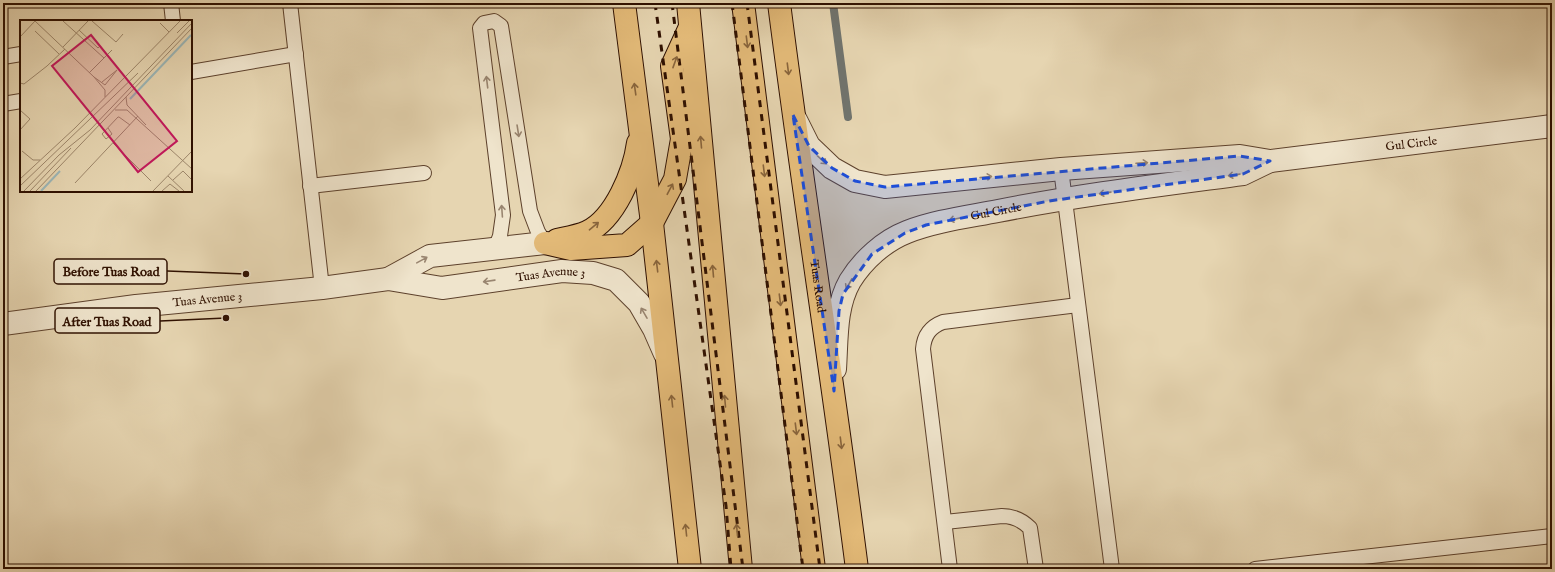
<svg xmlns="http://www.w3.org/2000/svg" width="1555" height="572" font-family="'IM FELL English',serif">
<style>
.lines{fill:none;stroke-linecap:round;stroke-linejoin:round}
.stream{stroke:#70746e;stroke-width:8}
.lane-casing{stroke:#5d412c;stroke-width:16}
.street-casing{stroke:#5d412c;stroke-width:24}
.primary-casing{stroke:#2f1000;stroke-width:24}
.lane{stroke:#efe4cc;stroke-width:14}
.street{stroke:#efe4cc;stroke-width:22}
.primary{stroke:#e3ba78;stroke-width:22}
.rail{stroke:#2f1000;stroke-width:3;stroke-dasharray:7 7;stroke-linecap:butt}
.oneway{stroke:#89653c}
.oneway2{stroke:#998570}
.marked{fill:#1d4ed8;fill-opacity:0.2;stroke:#1d4ed8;stroke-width:3;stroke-dasharray:8 5;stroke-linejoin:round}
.labels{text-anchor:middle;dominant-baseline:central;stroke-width:3;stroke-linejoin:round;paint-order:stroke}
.street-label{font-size:12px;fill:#2f1000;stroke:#efe4cc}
.inset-river{fill:none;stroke:#9bb6b7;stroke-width:2}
.inset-road{fill:none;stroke:#9d866a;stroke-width:1}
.view{fill:#c2185b;fill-opacity:0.15;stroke:#c2185b;stroke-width:2}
.inset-edge{fill:none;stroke:#2f1000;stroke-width:2}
.leader{fill:none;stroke:#2f1000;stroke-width:1.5}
.callout-dot{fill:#2f1000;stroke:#efe4cc;stroke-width:1.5}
.callout{fill:#efe4cc;stroke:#2f1000;stroke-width:1.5}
.callout-label{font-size:13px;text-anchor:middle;font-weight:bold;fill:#2f1000}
</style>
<rect width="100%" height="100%" fill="#e6d5b1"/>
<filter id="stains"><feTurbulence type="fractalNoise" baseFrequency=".005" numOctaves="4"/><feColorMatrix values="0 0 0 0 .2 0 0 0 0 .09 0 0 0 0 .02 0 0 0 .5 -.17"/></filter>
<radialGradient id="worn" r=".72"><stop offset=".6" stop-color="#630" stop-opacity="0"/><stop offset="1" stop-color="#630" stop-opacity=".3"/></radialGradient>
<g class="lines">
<polyline class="stream" points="833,3 848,117"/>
<g class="lane-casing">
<g id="lane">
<polyline points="171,3 173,21"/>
<polyline points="290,3 322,288"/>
<polyline points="3,57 21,54"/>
<polyline points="191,72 296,54"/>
<polyline points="3,104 21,101"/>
<polyline points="1061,169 1112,569"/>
<polyline points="310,186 424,173"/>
<polyline points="495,249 500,236 503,215 480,28 484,23 494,21 501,26 530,211 538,232 545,243"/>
<path d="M945,522L1002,516C1014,516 1022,520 1030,528L1036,569"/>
<path d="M950,569L923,349C924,335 930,327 943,322L1078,305"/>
<polyline points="1255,569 1552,536"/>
</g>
</g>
<g class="street-casing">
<g id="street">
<path id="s1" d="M796,120L809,146L832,168L855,181L885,187L1061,169L1240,156L1270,161L1552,126"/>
<polyline points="388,279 430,256 545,243"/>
<path id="s2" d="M3,324L136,306L322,288L388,279L442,288L562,271L593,273L616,280L639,303L654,329L665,354"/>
<path id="s3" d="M835,369C837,340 835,307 850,281C863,260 884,241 907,232C935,221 967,217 998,211C1079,195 1161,185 1243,174L1270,161"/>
</g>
</g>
<g class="primary-casing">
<g id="primary">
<polyline points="624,3 652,223 690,569"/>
<polyline points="688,3 741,569"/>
<polyline points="743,3 814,569"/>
<path id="s4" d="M779,3C803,192 833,380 857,569"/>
<path d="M557,240C566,238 578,236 587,232C615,219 634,172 638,143"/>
<polyline points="545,243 571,249 627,245 652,223 675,179 682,139 672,66 689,29"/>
</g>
</g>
<use href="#lane" class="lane"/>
<use href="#street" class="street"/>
<use href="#primary" class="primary"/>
<g class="rail">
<polyline points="655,3 726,506 731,569"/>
<polyline points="672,3 743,569"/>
<polyline points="732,3 803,569"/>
<polyline points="747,3 820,569"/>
</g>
</g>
<defs><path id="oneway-shaft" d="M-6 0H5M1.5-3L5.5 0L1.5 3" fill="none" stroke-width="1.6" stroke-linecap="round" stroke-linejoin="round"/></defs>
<g class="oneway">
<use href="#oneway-shaft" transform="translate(747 42) rotate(83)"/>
<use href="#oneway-shaft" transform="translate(675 62) rotate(-70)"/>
<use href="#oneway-shaft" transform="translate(788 69) rotate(83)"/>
<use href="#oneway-shaft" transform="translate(635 89) rotate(-98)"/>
<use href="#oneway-shaft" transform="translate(701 142) rotate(-95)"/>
<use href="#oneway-shaft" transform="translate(764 171) rotate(83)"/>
<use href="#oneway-shaft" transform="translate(670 189) rotate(-62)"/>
<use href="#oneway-shaft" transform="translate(594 226) rotate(-40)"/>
<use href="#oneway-shaft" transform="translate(657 266) rotate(-97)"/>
<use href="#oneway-shaft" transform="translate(713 271) rotate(-95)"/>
<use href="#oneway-shaft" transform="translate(780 300) rotate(83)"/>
<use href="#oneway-shaft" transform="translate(672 401) rotate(-96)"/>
<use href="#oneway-shaft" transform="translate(725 401) rotate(-95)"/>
<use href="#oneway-shaft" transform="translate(796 429) rotate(83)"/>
<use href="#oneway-shaft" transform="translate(841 443) rotate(83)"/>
<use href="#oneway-shaft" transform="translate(686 530) rotate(-96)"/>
<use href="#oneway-shaft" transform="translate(737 530) rotate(-95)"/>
</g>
<g class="oneway2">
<use href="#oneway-shaft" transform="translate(487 82) rotate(-97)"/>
<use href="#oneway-shaft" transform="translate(518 131) rotate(81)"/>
<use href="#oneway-shaft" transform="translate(822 160) rotate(42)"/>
<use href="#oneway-shaft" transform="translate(1142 163) rotate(-4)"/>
<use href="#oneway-shaft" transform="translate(1234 175) rotate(172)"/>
<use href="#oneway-shaft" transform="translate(986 177) rotate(-6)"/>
<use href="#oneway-shaft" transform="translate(1105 193) rotate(172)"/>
<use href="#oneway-shaft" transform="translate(502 211) rotate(-94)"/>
<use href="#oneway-shaft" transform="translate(955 219) rotate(169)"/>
<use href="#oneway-shaft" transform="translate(422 260) rotate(-29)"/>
<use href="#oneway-shaft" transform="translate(489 281) rotate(172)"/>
<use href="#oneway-shaft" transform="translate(849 284) rotate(119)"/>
<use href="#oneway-shaft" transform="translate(644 313) rotate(-120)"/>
</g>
<path class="marked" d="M793,115L809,146L832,168L855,181L885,187L1240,156L1270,161L1243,174L1049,201L926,225L905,233L872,254L843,294L839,311L834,391Z"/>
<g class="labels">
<g class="street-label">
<text stroke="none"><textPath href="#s1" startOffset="647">Gul Circle</textPath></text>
<text stroke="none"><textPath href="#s3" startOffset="258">Gul Circle</textPath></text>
<text stroke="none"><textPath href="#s2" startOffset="552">Tuas Avenue 3</textPath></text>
<text stroke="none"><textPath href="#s4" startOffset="286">Tuas Road</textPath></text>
<text stroke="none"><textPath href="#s2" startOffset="206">Tuas Avenue 3</textPath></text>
</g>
</g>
<g transform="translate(20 20)">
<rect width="172" height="172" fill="#e6d5b1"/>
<path class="inset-river" d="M110,79L171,15M21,171L40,151"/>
<path class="inset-road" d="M43,1L84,38M72,1L96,22L103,14M140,3L149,12M59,10L78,28L80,26M15,11L39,34M157,13L169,1M0,17L15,1L74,57L85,70V77M43,27L68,1M69,53L92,30M74,57L85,65L97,50L82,62M0,63L4,64L27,46L45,29M106,77L107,85L126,105M0,90L10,99L0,110M95,90H107L172,149M88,108L92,114L86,119L82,114L98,97H99L110,105M93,123L131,161M2,131L13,140H20M148,156L164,171M0,159L55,108L160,1M153,160L163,151L172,160M55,163L118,96M0,166L118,53M4,171L39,135L70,110L172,3M10,171L51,128M16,171L172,8M133,171L172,131M142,171L150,164L159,171"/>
<path class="view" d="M71,15L157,121L118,152L32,46Z"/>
<rect width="172" height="172" class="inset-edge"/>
</g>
<path class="leader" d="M246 274L167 271M226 318L160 321"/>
<g class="callout-dot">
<circle cx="246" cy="274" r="4"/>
<circle cx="226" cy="318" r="4"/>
</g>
<g class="callout">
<rect x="54" y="259" width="113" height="25" rx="4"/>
<rect x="55" y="308" width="105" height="25" rx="4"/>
</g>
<g class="callout-label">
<text x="111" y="276">Before Tuas Road</text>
<text x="107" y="326">After Tuas Road</text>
</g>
<rect width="1555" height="572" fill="none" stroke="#e6d5b1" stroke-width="16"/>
<rect x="4" y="4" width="1547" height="564" fill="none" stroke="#2f1000" stroke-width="2"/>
<rect x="8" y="8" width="1539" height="556" fill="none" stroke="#2f1000"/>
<rect width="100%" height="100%" filter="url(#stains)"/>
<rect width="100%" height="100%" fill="url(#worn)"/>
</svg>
